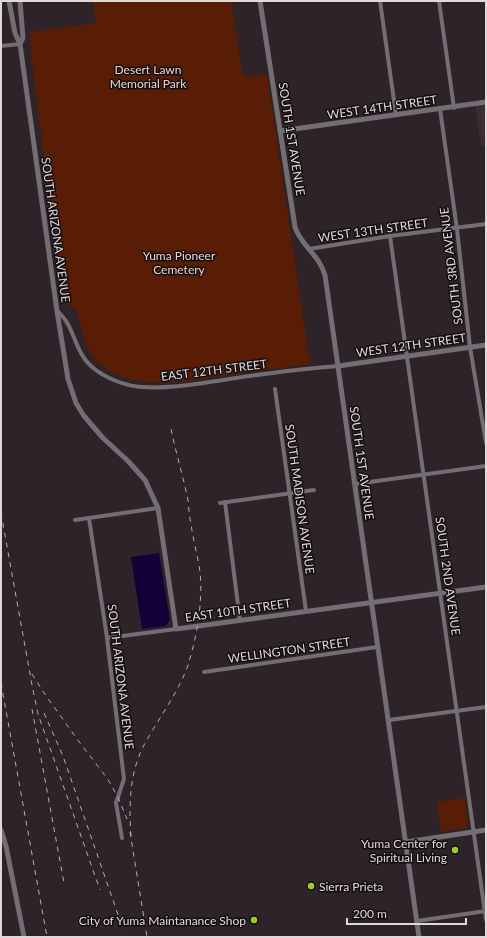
<svg xmlns="http://www.w3.org/2000/svg" width="487" height="938" font-family="Lato,sans-serif">
<style>
.built{fill:#3b2c34}
.green{fill:#581d04}
.water{fill:#130037}
.lines{fill:none;stroke-linecap:round;stroke-linejoin:round}
.minor{stroke:#726e73;stroke-width:4}
.tertiary{stroke:#726e73;stroke-width:5}
.rail{stroke:#b5adb1;stroke-width:1;stroke-dasharray:5 5;stroke-linecap:butt}
.poi-dot{fill:#9fca2c;stroke:#120d10;stroke-width:1.5}
.labels{text-anchor:middle;dominant-baseline:central;stroke-width:3;stroke-linejoin:round;paint-order:stroke}
.park-label{font-size:12px;fill:#eed5cc;stroke:#120d10}
.street-label{font-size:12px;fill:#e0d9dc;stroke:#120d10}
.poi-label{font-size:12px;fill:#e0d9dc;stroke:#120d10;text-anchor:end}
</style>
<rect width="100%" height="100%" fill="#2d2328"/>
<polygon class="built" points="486,103 486,146 481,146 475,104"/>
<g class="green">
<path d="M93,1H231L243,77L267,74L310,364C283,368 257,371 231,375C187,381 121,396 90,353C83,343 80,321 76,309C70,307 67,305 65,299L46,166H45L31,54L30,32L96,23Z"/>
<polygon points="465,798 468,826 467,828 441,832 437,802"/>
</g>
<polygon class="water" points="159,553 170,620 165,626 142,629 131,557"/>
<g class="lines">
<g class="minor">
<polyline points="380,1 396,115"/>
<polyline points="439,1 454,108"/>
<polyline points="1,46 20,44"/>
<polyline points="440,109 457,229 470,347 486,443"/>
<polyline points="390,236 486,920"/>
<polyline points="309,249 390,236 486,224"/>
<path d="M57,311C75,325 74,352 92,367C105,378 125,386 142,387C169,389 196,384 223,380C261,374 300,369 338,366"/>
<polyline points="275,389 306,611"/>
<polyline points="355,484 486,466"/>
<polyline points="225,502 240,621"/>
<polyline points="220,503 314,490"/>
<polyline points="89,518 107,638 124,779 116,803 122,838"/>
<polyline points="75,520 158,508"/>
<polyline points="107,638 176,629"/>
<polyline points="204,672 377,647"/>
<polyline points="389,720 486,707"/>
<polyline points="417,921 486,911"/>
</g>
<g class="tertiary">
<polyline points="9,1 15,33 20,44 57,311 68,379 76,403 84,416 103,438 128,461 145,480 158,508 176,629 486,587"/>
<polyline points="20,1 23,38 20,44"/>
<path d="M260,1L295,227C301,246 318,253 325,275L419,937"/>
<polyline points="280,131 486,102"/>
<polyline points="338,366 486,345"/>
<polyline points="1,830 6,846 24,937"/>
<polyline points="406,842 486,830"/>
</g>
<g class="rail">
<polyline points="1,513 32,685 38,714 100,890"/>
<polyline points="32,674 44,693 80,743 107,778 118,797 127,819"/>
<polyline points="1,683 47,937"/>
<polyline points="32,709 64,883"/>
<polyline points="44,713 63,756 123,929"/>
<polyline points="130,832 147,937"/>
<path d="M131,836C129,807 129,775 143,747C157,720 178,694 188,665C197,636 203,602 200,572C198,556 193,540 191,524C189,516 189,508 188,500C183,476 176,453 171,429"/>
</g>
</g>
<g class="poi-dot">
<circle cx="455" cy="850" r="4"/>
<circle cx="311" cy="886" r="4"/>
<circle cx="254" cy="920" r="4"/>
</g>
<g class="labels">
<g class="park-label">
<text x="148" y="69">Desert Lawn<tspan x="148" dy="14">Memorial Park</tspan></text>
<text x="179" y="255">Yuma Pioneer<tspan x="179" dy="14">Cemetery</tspan></text>
</g>
<g class="street-label">
<text transform="translate(382 107) rotate(-8)">WEST 14TH STREET</text>
<text transform="translate(292 139) rotate(81)">SOUTH 1ST AVENUE</text>
<text transform="translate(56 230) rotate(82)">SOUTH ARIZONA AVENUE</text>
<text transform="translate(373 230) rotate(-8)">WEST 13TH STREET</text>
<text transform="translate(451 266) rotate(-97)">SOUTH 3RD AVENUE</text>
<text transform="translate(411 345) rotate(-8)">WEST 12TH STREET</text>
<text transform="translate(214 370) rotate(-7)">EAST 12TH STREET</text>
<text transform="translate(362 463) rotate(82)">SOUTH 1ST AVENUE</text>
<text transform="translate(300 499) rotate(82)">SOUTH MADISON AVENUE</text>
<text transform="translate(448 576) rotate(82)">SOUTH 2ND AVENUE</text>
<text transform="translate(238 610) rotate(-8)">EAST 10TH STREET</text>
<text transform="translate(289 650) rotate(-8)">WELLINGTON STREET</text>
<text transform="translate(121 677) rotate(83)">SOUTH ARIZONA AVENUE</text>
</g>
<g class="poi-label">
<text x="447" y="843">Yuma Center for<tspan x="447" dy="14">Spiritual Living</tspan></text>
<text x="319" y="886" text-anchor="start">Sierra Prieta</text>
<text x="246" y="920">City of Yuma Maintanance Shop</text>
</g>
</g>
<rect width="487" height="938" fill="none" stroke="#e0d9dc" stroke-width="4"/>
<path d="M347 918v6h119v-6" fill="none" stroke="#e0d9dc" stroke-width="2"/>
<text x="353" y="918" font-size="12" fill="#e0d9dc" stroke="#120d10" stroke-width="3" paint-order="stroke">200 m</text>
</svg>
